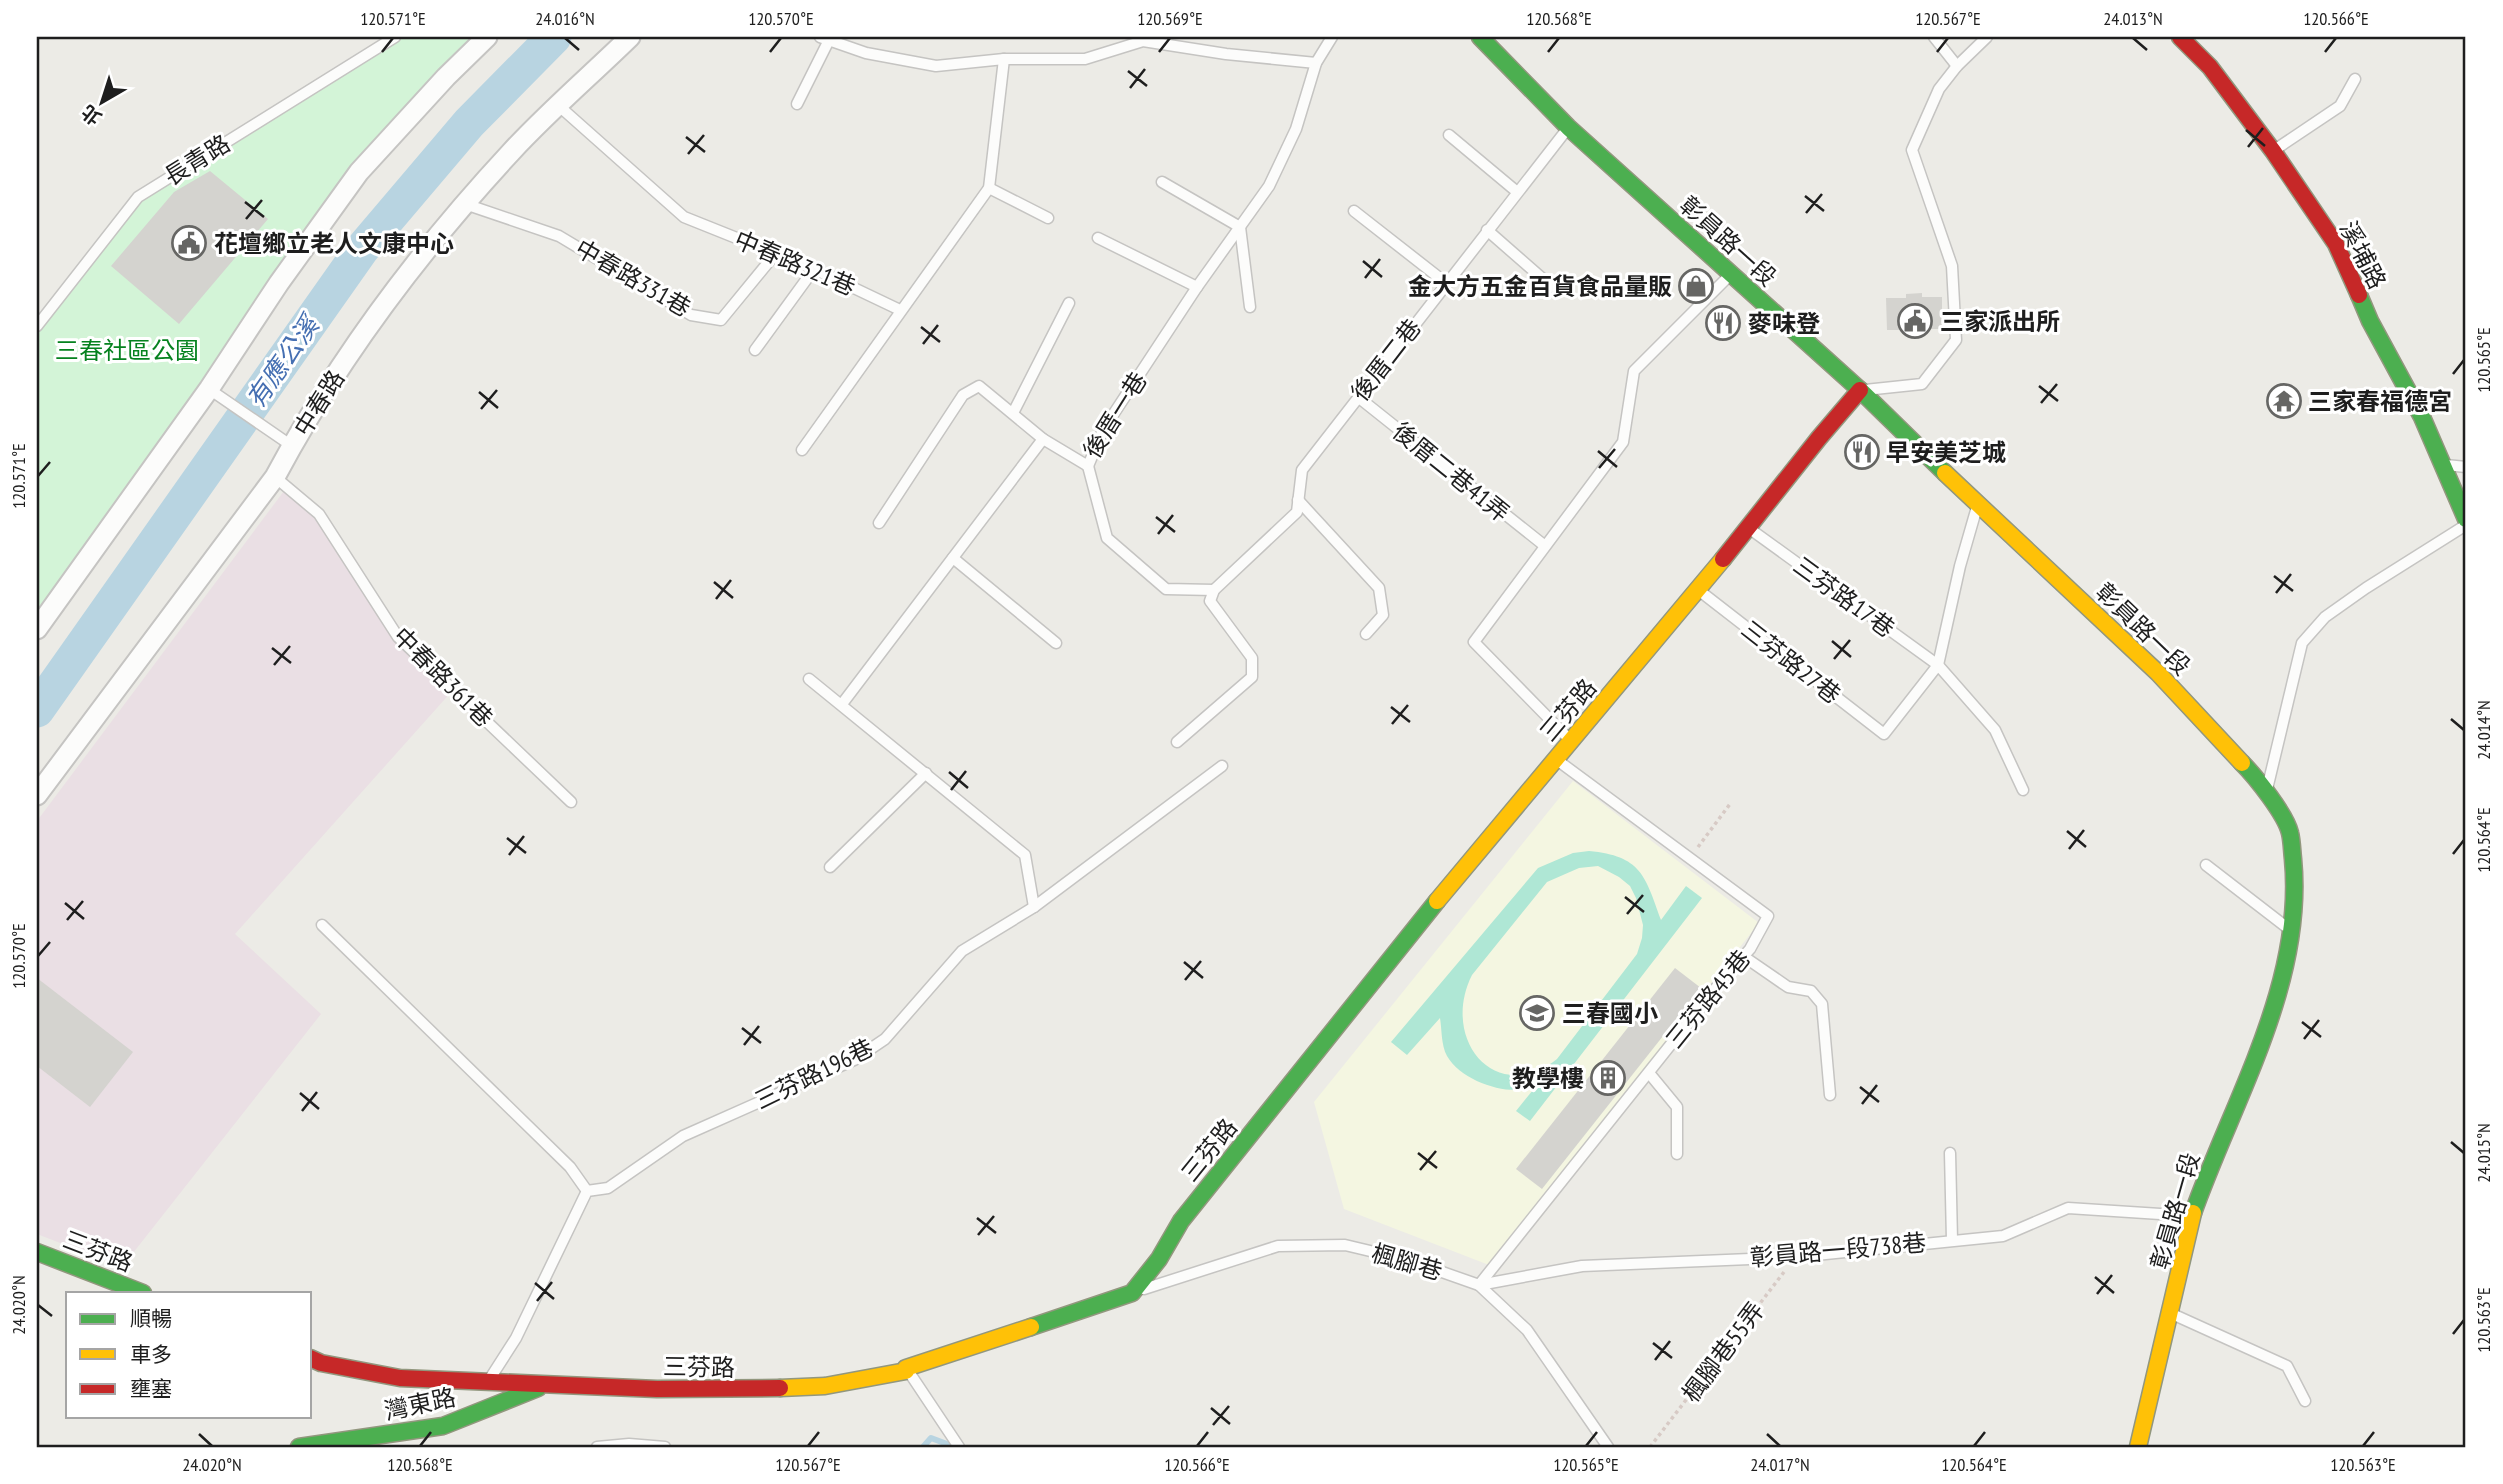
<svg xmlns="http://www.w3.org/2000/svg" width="2503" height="1484" font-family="'PT Sans Narrow','Noto Sans TC',sans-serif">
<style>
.industrial{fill:#eadfe4}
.education{fill:#f4f6e1}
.park{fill:#d3f4d7}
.pitch{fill:#afe7d5;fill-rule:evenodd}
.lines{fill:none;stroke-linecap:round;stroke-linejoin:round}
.stream{stroke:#b8d4e1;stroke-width:6}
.river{stroke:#b8d4e1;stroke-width:35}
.building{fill:#d4d3cf}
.lane-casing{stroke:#c5c4c2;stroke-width:13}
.street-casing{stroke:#c5c4c2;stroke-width:23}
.fast-casing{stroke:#92977e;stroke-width:19}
.slow-casing{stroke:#92977e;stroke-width:19}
.jam-casing{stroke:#92977e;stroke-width:19}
.path{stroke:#d7cac5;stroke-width:3.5;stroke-dasharray:3.5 3.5;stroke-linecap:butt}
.lane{stroke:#fcfcfb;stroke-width:10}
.street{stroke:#fcfcfb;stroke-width:19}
.fast{stroke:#4caf50;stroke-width:16}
.slow{stroke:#ffc107;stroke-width:16}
.jam{stroke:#c62828;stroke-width:16}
.ticks{fill:none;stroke:#1e1e1e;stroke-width:2.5}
.labels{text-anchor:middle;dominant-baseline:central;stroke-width:6;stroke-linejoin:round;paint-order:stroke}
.street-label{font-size:24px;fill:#1e1e1e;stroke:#fff}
.poi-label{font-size:24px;font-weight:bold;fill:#1e1e1e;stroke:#fff;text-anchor:start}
.park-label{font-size:24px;fill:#06821f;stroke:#fff}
.water-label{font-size:26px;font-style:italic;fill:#456fb2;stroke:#fff}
.neatline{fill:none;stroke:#1e1e1e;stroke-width:2.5}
.ticks-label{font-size:18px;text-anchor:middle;fill:#1e1e1e}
</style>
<rect width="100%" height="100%" fill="#ecebe6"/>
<polygon class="industrial" points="287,487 319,514 398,637 453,690 235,934 321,1014 122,1267 37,1234 37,821"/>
<polygon class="education" points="1573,781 1759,923 1489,1265 1344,1209 1314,1102"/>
<polygon class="park" points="398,37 474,37 206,381 37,614 37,331 143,199"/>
<path class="pitch" d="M1589,851C1641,856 1645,875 1661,920L1686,886L1702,898L1530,1121L1516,1111L1537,1085C1530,1087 1522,1090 1515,1090C1492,1090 1459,1077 1447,1056C1441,1045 1442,1030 1440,1018L1407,1055L1391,1042L1538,868L1573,853ZM1598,866L1619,877L1630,886L1636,898L1643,925L1642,938L1637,954L1557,1059C1495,1107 1440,1039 1472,975L1547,882L1579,868Z"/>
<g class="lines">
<polyline class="stream" points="923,1447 931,1438 955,1447"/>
<polyline class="river" points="37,710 362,249 469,123 554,37"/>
</g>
<g class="building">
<polygon points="210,171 268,219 179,324 111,266 174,192"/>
<polygon points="1922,293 1922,297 1942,297 1942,329 1923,329 1923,334 1907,334 1907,330 1887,330 1886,298 1906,298 1906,294"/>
<polygon points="1675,968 1701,988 1542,1189 1516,1169"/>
<polygon points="37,978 133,1052 90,1107 37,1066"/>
</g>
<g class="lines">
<g class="lane-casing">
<g id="lane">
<polyline points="820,37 866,53 936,66 1004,59 1085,59 1143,41 1226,54 1316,63"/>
<polyline points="1934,37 1957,66"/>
<polyline points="797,104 829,40"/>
<polyline points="559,106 684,217 814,269 900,310"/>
<polyline points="1449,135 1516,191"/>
<polyline points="2276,149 2340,106 2355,79"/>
<polyline points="1162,182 1240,227 1250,307"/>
<polyline points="989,188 1048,218"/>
<polyline points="465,204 559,236 691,315 721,320 776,253"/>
<polyline points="1354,211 1446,283"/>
<polyline points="1487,230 1552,287"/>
<polyline points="1098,238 1197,287"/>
<polyline points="37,326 138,197 395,37"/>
<polyline points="755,350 814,269"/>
<polyline points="209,389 292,446"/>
<polyline points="1865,390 1922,384 1956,340 1952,266 1912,150 1939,89 1957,66 1987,37"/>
<polyline points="1358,397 1545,546"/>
<polyline points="1013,413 1069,303"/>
<polyline points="802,450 989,188 1004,59"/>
<polyline points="2446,465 2466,467"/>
<polyline points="1088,466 1107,538 1166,589 1214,590"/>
<polyline points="275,477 319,514 398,637 571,802"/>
<polyline points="1298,500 1379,588 1383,615 1366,634"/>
<polyline points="879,523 963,395 979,386 1043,439"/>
<polyline points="1750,529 1938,665 1995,730 2023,790"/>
<polyline points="953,558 1056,643"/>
<polyline points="1701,592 1884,734 1938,665 1960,566 1977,507"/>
<polyline points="809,679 1025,855 1034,907"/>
<polyline points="842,704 1043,439 1088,466 1103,430 1197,287 1269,186 1296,129 1316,63 1332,37"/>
<polyline points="1570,740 1474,642 1623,442 1634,371 1730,275"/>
<polyline points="1177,742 1252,677 1252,658 1210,601 1214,590 1297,512 1302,470 1568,128"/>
<polyline points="2268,785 2302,643 2325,617 2366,588 2466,525"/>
<polyline points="2206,865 2289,929"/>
<polyline points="830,867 926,773"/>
<polyline points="322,925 570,1167 587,1191"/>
<polyline points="1743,956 1788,987 1811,991 1822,1004 1830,1095"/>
<polyline points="1649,1073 1677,1107 1677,1154"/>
<polyline points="1950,1153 1952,1240"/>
<polyline points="1479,1285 1723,979 1750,949 1768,916 1557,760"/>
<polyline points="1479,1285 1582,1266 1796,1257 2003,1236 2068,1208 2191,1216"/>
<polyline points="1144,1289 1278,1246 1345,1245 1408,1260 1479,1285 1527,1330 1608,1447"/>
<polyline points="2170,1313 2287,1366 2305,1401"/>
<polyline points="909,1372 959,1447"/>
<polyline points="491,1377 516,1338 587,1191 608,1188 683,1136 854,1060 885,1039 962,951 1034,907 1222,766"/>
<polyline points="597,1447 629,1444 665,1447"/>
</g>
</g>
<g class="street-casing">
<g id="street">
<polyline points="37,629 209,389 279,283 359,172 446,77 487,37"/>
<path d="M37,795L275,477C338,359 421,249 512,151C549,111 591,75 630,37"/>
</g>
</g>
<g class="fast-casing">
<g id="fast">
<polyline points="1480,37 1568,127 1860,390 1945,473"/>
<polyline points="2359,295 2370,321 2422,417 2466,519"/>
<path d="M2193,1213C2233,1100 2305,983 2293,859C2292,851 2292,841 2290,833C2286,815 2256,777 2242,763"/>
<polyline points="37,1252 143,1293"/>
<polyline points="1031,1327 1132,1293 1159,1259 1181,1221 1437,901"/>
<polyline points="299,1447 443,1426 538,1388"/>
</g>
</g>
<g class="slow-casing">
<g id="slow">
<polyline points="1945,473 2158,673 2242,763"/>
<polyline points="1437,901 1723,559"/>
<polyline points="780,1388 825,1386 906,1371 906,1368 1031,1327"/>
<polyline points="2138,1447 2193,1213"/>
</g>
</g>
<g class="jam-casing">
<g id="jam">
<polyline points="2180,37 2210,67 2273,151 2336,244 2359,295"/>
<polyline points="1723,559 1819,438 1860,390"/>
<polyline points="310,1358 321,1363 400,1378 657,1389 780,1388"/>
</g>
</g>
<g class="path">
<polyline points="1698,847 1730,804"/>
<polyline points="1650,1447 1784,1272"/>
</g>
<use href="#lane" class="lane"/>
<use href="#street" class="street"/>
<use href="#fast" class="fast"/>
<use href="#slow" class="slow"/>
<use href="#jam" class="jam"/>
</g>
<path class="ticks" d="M565,38L579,50M2133,38L2147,50M382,52L393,38M770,52L781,38M1159,52L1170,38M1548,52L1559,38M1937,52L1948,38M2325,52L2336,38M1128,71L1147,86M1130,88L1145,69M2246,130L2265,146M686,137L705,152M2248,147L2263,128M688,154L704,135M1805,196L1824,211M245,202L264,217M1806,213L1822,194M246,219L262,200M1363,261L1382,277M1365,278L1380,259M921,327L940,342M923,344L938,325M2453,374L2464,360M2039,386L2058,401M479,392L498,408M2041,403L2057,384M481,409L497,390M1598,451L1617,467M1599,468L1615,449M38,476L50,462M1156,517L1175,532M1158,534L1173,515M2274,576L2293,591M714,582L733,598M2276,593L2291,574M716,599L731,580M1832,641L1851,657M272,648L291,663M1834,659L1850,640M274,665L290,646M1391,707L1410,722M2451,719L2464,730M1392,724L1408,705M949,772L968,788M951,790L966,771M2067,831L2086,847M507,838L526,853M2069,849L2084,830M2453,854L2464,840M509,855L524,836M1625,897L1644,912M65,903L84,919M1627,914L1643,895M67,920L83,901M38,956L50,942M1184,962L1203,978M1185,980L1201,961M2302,1022L2321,1037M742,1028L761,1043M2304,1039L2319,1020M744,1045L759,1026M1860,1087L1879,1102M300,1093L319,1109M1862,1104L1877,1085M302,1111L317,1092M2451,1142L2464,1153M1418,1153L1437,1168M1420,1170L1436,1151M977,1218L996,1233M978,1235L994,1216M2095,1277L2114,1293M535,1283L554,1299M2097,1294L2112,1275M537,1301L552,1282M38,1305L52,1316M2453,1334L2464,1320M1653,1343L1672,1358M1655,1360L1670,1341M1211,1408L1230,1424M1213,1425L1229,1406M199,1434L212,1446M1767,1434L1780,1446M420,1446L431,1432M808,1446L819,1432M1197,1446L1208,1432M1586,1446L1597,1432M1974,1446L1985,1432M2363,1446L2374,1432"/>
<defs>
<g id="civic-ring" transform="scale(1.75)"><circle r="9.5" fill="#fff" stroke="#666664" stroke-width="1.5"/><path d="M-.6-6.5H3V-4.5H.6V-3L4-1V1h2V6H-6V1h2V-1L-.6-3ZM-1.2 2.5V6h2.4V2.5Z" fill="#666664"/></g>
<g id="shop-ring" transform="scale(1.75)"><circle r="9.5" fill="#fff" stroke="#666664" stroke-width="1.5"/><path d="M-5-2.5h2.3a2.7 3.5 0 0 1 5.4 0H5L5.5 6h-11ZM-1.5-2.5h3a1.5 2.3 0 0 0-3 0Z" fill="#666664"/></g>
<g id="restaurant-ring" transform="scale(1.75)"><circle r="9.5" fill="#fff" stroke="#666664" stroke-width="1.5"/><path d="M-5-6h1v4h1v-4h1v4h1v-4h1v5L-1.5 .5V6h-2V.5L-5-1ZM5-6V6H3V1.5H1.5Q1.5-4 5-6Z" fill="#666664"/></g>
<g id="temple-ring" transform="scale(1.75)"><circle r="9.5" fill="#fff" stroke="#666664" stroke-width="1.5"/><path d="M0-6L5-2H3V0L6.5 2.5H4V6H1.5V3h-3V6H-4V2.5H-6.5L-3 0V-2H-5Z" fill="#666664"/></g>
<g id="school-ring" transform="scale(1.75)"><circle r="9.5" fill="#fff" stroke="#666664" stroke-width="1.5"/><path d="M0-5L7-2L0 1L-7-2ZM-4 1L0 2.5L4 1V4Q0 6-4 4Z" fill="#666664"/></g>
<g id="building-ring" transform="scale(1.75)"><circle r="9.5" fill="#fff" stroke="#666664" stroke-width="1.5"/><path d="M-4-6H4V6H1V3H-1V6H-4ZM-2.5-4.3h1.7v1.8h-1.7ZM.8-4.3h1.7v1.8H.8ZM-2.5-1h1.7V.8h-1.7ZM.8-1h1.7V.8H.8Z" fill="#666664"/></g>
</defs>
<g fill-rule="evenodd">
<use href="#civic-ring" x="189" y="243"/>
<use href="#shop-ring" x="1696" y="286"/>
<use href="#civic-ring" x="1915" y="321"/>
<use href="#restaurant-ring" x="1723" y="323"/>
<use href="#temple-ring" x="2284" y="401"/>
<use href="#restaurant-ring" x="1862" y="452"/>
<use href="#school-ring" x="1537" y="1013"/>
<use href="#building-ring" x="1608" y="1078"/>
</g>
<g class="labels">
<g class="street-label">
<text transform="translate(197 160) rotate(-32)">長青路</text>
<text transform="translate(1728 241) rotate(42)">彰員路一段</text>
<text transform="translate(2363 255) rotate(63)">溪埔路</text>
<text transform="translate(795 263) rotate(23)">中春路321巷</text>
<text transform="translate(633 278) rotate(30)">中春路331巷</text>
<text transform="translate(1386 360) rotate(-52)">後厝二巷</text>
<text transform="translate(319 403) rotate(-58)">中春路</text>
<text transform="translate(1115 415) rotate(-58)">後厝一巷</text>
<text transform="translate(1451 472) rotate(39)">後厝二巷41弄</text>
<text transform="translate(1844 597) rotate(36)">三芬路17巷</text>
<text transform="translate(2143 629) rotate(44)">彰員路一段</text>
<text transform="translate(1791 662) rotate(38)">三芬路27巷</text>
<text transform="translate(443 677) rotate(45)">中春路361巷</text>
<text transform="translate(1568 710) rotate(-50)">三芬路</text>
<text transform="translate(1708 999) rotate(-51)">三芬路45巷</text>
<text transform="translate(814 1074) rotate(-26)">三芬路196巷</text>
<text transform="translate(1209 1150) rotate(-51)">三芬路</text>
<text transform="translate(2175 1211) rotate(-74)">彰員路一段</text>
<text transform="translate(1838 1250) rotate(-5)">彰員路一段738巷</text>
<text transform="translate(98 1251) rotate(21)">三芬路</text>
<text transform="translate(1407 1262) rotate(16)">楓腳巷</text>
<text transform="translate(1723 1352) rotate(-53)">楓腳巷55弄</text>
<text transform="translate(699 1367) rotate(1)">三芬路</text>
<text transform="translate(420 1404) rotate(-12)">灣東路</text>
</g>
<g class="poi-label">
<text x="214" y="243">花壇鄉立老人文康中心</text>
<text x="1672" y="286" text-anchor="end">金大方五金百貨食品量販</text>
<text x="1940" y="321">三家派出所</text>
<text x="1748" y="323">麥味登</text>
<text x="2308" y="401">三家春福德宮</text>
<text x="1886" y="452">早安美芝城</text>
<text x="1562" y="1013">三春國小</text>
<text x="1584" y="1078" text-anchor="end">教學樓</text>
</g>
<g class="park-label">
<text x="127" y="350">三春社區公園</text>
</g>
<g class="water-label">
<text transform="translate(282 362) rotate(-55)">有應公溪</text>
</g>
</g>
<rect width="2503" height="1484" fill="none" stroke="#ffffff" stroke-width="77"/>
<rect x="66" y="1292" width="245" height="126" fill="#ffffff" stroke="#a5a5a5" stroke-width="2"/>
<rect x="80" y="1314" width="35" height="10" fill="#4caf50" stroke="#a5a5a5" stroke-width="2"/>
<text x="130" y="1326" font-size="21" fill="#1e1e1e">順暢</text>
<rect x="80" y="1349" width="35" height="10" fill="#ffc107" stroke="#a5a5a5" stroke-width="2"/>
<text x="130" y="1362" font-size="21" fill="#1e1e1e">車多</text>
<rect x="80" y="1384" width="35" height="10" fill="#c62828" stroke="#a5a5a5" stroke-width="2"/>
<text x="130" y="1396" font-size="21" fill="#1e1e1e">壅塞</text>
<g transform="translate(102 102) rotate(219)" stroke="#ffffff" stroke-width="5" paint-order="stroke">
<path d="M0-5L12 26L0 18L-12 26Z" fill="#1e1e1e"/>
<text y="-10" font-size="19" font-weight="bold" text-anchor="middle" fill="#1e1e1e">北</text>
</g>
<rect x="38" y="38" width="2426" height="1408" class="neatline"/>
<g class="ticks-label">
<text x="393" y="25">120.571°E</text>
<text x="565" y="25">24.016°N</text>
<text x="781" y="25">120.570°E</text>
<text x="1170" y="25">120.569°E</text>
<text x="1559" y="25">120.568°E</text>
<text x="1948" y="25">120.567°E</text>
<text x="2133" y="25">24.013°N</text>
<text x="2336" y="25">120.566°E</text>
<text transform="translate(2484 360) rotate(-90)" y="6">120.565°E</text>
<text transform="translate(19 476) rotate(-90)" y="6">120.571°E</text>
<text transform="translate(2484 730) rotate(-90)" y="6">24.014°N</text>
<text transform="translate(2484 840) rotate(-90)" y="6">120.564°E</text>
<text transform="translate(19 956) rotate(-90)" y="6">120.570°E</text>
<text transform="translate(2484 1153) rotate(-90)" y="6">24.015°N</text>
<text transform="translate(19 1305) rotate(-90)" y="6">24.020°N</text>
<text transform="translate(2484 1320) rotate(-90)" y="6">120.563°E</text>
<text x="212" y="1471">24.020°N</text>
<text x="420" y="1471">120.568°E</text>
<text x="808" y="1471">120.567°E</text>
<text x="1197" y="1471">120.566°E</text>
<text x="1586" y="1471">120.565°E</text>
<text x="1780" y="1471">24.017°N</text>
<text x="1974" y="1471">120.564°E</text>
<text x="2363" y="1471">120.563°E</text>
</g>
</svg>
